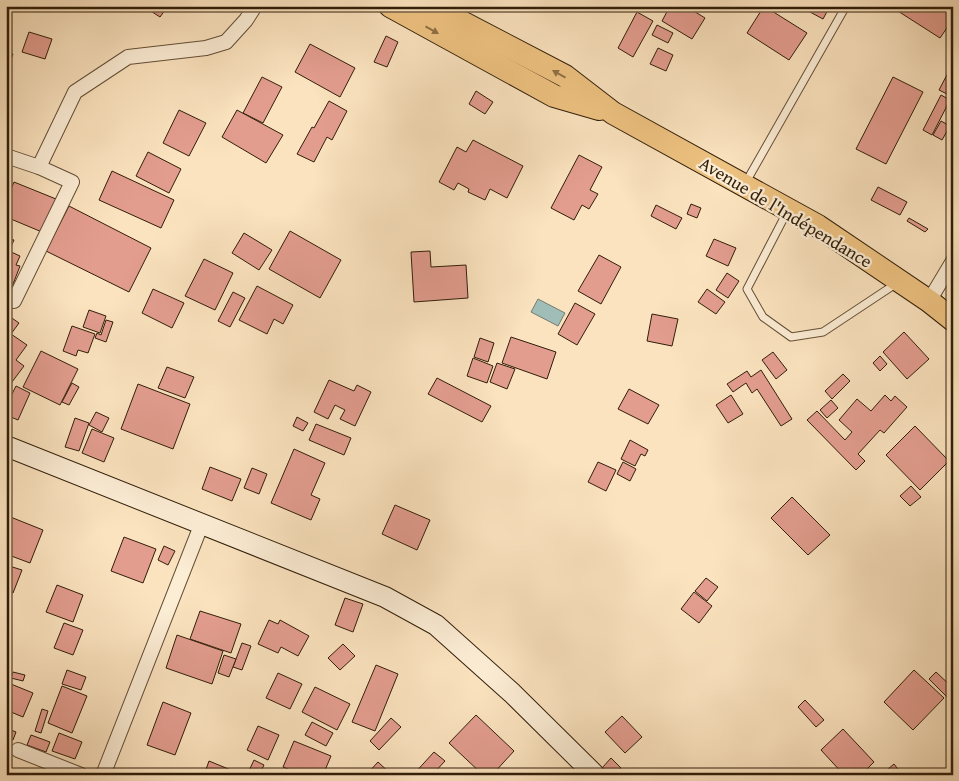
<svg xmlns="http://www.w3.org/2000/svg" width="959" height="781" font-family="'Gentium Book Plus',serif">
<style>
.water{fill:#a0bdb8;stroke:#747d72}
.building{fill:#e39d8f;stroke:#311e09}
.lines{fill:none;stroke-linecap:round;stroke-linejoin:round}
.lane-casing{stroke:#644f36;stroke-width:9}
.street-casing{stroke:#644f36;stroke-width:16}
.secondary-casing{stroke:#311e09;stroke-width:22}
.primary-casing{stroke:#311e09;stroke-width:24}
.lane{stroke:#fcedd5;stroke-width:7}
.street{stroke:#fcedd5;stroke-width:14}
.secondary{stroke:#fcedd5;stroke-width:20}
.primary{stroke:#eec280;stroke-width:22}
.oneway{fill:#907044}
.labels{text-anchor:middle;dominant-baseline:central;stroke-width:4.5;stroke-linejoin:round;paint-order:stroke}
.street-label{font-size:18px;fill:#311e09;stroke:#fcedd5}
</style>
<rect width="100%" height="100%" fill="#fbe3bf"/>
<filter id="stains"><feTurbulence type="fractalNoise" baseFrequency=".004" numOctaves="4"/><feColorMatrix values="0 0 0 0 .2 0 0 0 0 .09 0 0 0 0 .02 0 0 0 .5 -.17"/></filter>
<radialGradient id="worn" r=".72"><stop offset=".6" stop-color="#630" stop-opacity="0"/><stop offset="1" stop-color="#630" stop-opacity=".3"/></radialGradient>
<polygon class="water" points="538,299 565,313 558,326 531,312"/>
<g class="building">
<polygon points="143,6 168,6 160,17"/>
<polygon points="549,6 561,6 559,11"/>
<polygon points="670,6 690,6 689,8 705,18 692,39 662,21"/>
<polygon points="764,6 807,33 789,60 747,33"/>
<polygon points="799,6 830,6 823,19"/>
<polygon points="890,6 953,6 953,19 940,38"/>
<polygon points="637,12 653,21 633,57 618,48"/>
<polygon points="657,25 673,33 668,43 652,35"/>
<polygon points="29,32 52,39 45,59 22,52"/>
<polygon points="386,36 398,42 387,67 374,62"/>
<polygon points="310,44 355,68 340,97 295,72"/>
<polygon points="658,48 673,55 666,71 650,64"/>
<polygon points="6,52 13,54 8,69 6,68"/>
<polygon points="952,65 953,65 953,97 939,90"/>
<polygon points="262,77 282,87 263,123 243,113"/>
<polygon points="893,77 923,92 886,164 856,149"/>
<polygon points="476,91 493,102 485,114 469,104"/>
<polygon points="941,95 950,100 932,135 923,130"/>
<polygon points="329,101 347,111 332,140 327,137 314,162 297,154 312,127 314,128"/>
<polygon points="179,110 206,123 189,156 163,143"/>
<polygon points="237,110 283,135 266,163 222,137"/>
<polygon points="941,121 950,126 942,140 933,135"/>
<polygon points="473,140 523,166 507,198 490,189 485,200 468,192 469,189 458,183 454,190 439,182 457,147 466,152"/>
<polygon points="148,152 181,169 169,193 136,176"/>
<polygon points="579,155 602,167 590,190 598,194 589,209 582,205 574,220 551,208"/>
<polygon points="112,171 174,200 161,228 99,200"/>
<polygon points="14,182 56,199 42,232 6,217 6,201"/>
<polygon points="878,187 907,202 900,215 871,200"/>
<polygon points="691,204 701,208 697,218 687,214"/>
<polygon points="656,205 682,218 676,229 651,216"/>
<polygon points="69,206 151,248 129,292 46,251"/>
<polygon points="909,218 928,229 925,232 907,221"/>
<polygon points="290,231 341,260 320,298 269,269"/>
<polygon points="244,233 272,250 259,270 232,253"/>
<polygon points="6,238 14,240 9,251 20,256 16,265 20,266 10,292 6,291"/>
<polygon points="714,239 736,248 728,266 706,256"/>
<polygon points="430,251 431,267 466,265 468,298 414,302 411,252"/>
<polygon points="599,255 621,267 601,304 578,291"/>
<polygon points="204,259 233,273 215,310 185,296"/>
<polygon points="727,273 739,281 728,298 716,290"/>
<polygon points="257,286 293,305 283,324 274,319 267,334 239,320"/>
<polygon points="153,289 184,303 172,328 142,313"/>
<polygon points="707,289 725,302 716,314 698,302"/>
<polygon points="233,292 245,298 230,327 218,321"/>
<polygon points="575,303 595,314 577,345 558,334"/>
<polygon points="89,310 106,316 100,333 83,327"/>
<polygon points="6,314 19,323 11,334 27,345 16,360 24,366 6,390"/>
<polygon points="652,314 678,319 672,346 647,341"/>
<polygon points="106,320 113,322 106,342 95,338 97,333 101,335"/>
<polygon points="72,326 95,334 88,353 78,350 76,356 63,351"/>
<polygon points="904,332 929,359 907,379 883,352"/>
<polygon points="511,337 556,352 547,379 502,363"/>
<polygon points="480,338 494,343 488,362 474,357"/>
<polygon points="41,351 78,369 60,405 23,387"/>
<polygon points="773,352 787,370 776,379 762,360"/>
<polygon points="880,356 887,364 880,371 873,363"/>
<polygon points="473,358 493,366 487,383 467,376"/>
<polygon points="497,363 515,369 507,389 490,382"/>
<polygon points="167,367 194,377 185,398 158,388"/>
<polygon points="761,370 792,419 781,426 757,389 752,393 746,383 733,392 727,384 747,371 751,377"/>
<polygon points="843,374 850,381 832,399 825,391"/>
<polygon points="437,378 491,406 482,422 428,394"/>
<polygon points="329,380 354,391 357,385 371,392 355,426 340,419 345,410 335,405 328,419 314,412"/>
<polygon points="72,383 79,387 69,405 62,402"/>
<polygon points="138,384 190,404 173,449 121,429"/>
<polygon points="16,386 30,393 18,420 6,415 6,406"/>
<polygon points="629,389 659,405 648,424 618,409"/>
<polygon points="731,395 743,414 728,423 716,405"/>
<polygon points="885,395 891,401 895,396 907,407 884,433 880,430 858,454 865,461 856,470 807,420 817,411 845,440 852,432 839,420 857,399 871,411"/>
<polygon points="831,400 838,408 827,418 820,410"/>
<polygon points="96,412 109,418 102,432 89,425"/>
<polygon points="297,417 308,423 303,431 293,426"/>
<polygon points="75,418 89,423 79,451 65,447"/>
<polygon points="316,424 351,438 344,455 309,440"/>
<polygon points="915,426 949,461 920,490 886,455"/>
<polygon points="92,429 114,438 104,462 82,453"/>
<polygon points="630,440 648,450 645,456 641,454 635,466 621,459"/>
<polygon points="294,449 325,463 311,495 320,499 311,520 271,503"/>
<polygon points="598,462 616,470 606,491 588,482"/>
<polygon points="623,462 636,469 630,481 617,474"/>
<polygon points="210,467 241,479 232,501 202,489"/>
<polygon points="252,468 267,474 259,494 244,488"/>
<polygon points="911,486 921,497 910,506 900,496"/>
<polygon points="792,497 830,535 808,555 771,518"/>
<polygon points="395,505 430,520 417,550 382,534"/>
<polygon points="8,516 43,530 30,563 6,554 6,520"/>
<polygon points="124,537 156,549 143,583 111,571"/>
<polygon points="164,546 175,551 168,565 158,560"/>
<polygon points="6,565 22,570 13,593 6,591"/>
<polygon points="706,578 718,587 707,601 695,591"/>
<polygon points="57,585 83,595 73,622 46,612"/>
<polygon points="694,592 712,606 699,623 681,609"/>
<polygon points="345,598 363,604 353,632 335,625"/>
<polygon points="200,611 241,624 231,653 190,639"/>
<polygon points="269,620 278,624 280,620 309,636 298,656 281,647 278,653 258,644"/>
<polygon points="64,623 83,630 73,655 54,648"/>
<polygon points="177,635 223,651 212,684 166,668"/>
<polygon points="242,643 251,646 242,670 233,667"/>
<polygon points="343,644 355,656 340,670 328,658"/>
<polygon points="224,655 236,659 229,677 218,673"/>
<polygon points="376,665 398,674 375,731 352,722"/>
<polygon points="67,670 86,677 81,690 62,684"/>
<polygon points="914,670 944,698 913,730 884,702"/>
<polygon points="13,672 25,675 23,681 11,678"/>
<polygon points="936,672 953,688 953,692 948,698 929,679"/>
<polygon points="278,673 302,684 290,709 266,698"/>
<polygon points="6,682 33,693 23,717 6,710"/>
<polygon points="62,686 87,696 72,733 48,723"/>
<polygon points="315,687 350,704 337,730 302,712"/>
<polygon points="805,700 824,720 816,727 798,707"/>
<polygon points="163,702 191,713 175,755 147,745"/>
<polygon points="42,709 48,711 41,733 35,731"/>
<polygon points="476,715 514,751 492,775 483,775 449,743"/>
<polygon points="622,716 642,737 625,753 605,732"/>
<polygon points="391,718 401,727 379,750 370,741"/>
<polygon points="312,722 333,733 326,746 305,735"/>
<polygon points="258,726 279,735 268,760 247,750"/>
<polygon points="6,728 16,732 13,740 6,737"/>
<polygon points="843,729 874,762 861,775 844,775 821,750"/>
<polygon points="59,733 82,742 75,759 52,751"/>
<polygon points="31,735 50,742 46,752 27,745"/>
<polygon points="294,741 331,756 323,775 302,775 283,767"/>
<polygon points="434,752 445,761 432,775 413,775"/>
<polygon points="611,758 621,768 615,775 609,775 602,768"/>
<polygon points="254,760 264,765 259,775 247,775"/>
<polygon points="209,761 243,775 204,775"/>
<polygon points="378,762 392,775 366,775"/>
<polygon points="894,764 901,773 899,775 881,775"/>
</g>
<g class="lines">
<g class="lane-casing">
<g id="lane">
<polyline points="746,182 846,6"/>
<polyline points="787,212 747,289 763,317 791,337 823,332 897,283"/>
</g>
</g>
<g class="street-casing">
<g id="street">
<polyline points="6,156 39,167 72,182 14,301"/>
<polyline points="39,167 75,92 128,57 206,48 226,42 246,20 255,6"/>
<polyline points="929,301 953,261"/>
<polyline points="18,750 81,775"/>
<polyline points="103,775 202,523"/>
</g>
</g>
<g class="secondary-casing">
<polyline id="secondary" points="6,446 385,597 436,625 512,693 595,775"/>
</g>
<g class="primary-casing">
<g id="primary">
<polyline points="390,6 554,96 599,109"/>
<polyline points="431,6 565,76 613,113 818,226 929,301 953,320"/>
</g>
</g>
<use href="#lane" class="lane"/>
<use href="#street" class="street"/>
<use href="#secondary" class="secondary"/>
<use href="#primary" class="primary"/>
</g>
<defs><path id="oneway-solid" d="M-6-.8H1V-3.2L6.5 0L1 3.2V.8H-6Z" transform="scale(1.25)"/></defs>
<g class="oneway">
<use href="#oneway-solid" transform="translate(432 30) rotate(29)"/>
<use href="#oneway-solid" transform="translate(559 74) rotate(-151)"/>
</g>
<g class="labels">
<g class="street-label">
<text transform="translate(786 212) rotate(31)">Avenue de l'Indépendance</text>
</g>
</g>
<rect width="959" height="781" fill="none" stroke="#fbe3bf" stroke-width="25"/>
<rect x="8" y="8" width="944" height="766" fill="none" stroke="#311e09" stroke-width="2.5"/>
<rect x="12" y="12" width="934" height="756" fill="none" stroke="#311e09"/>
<rect width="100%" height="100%" filter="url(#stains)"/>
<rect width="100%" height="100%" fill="url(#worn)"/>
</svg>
